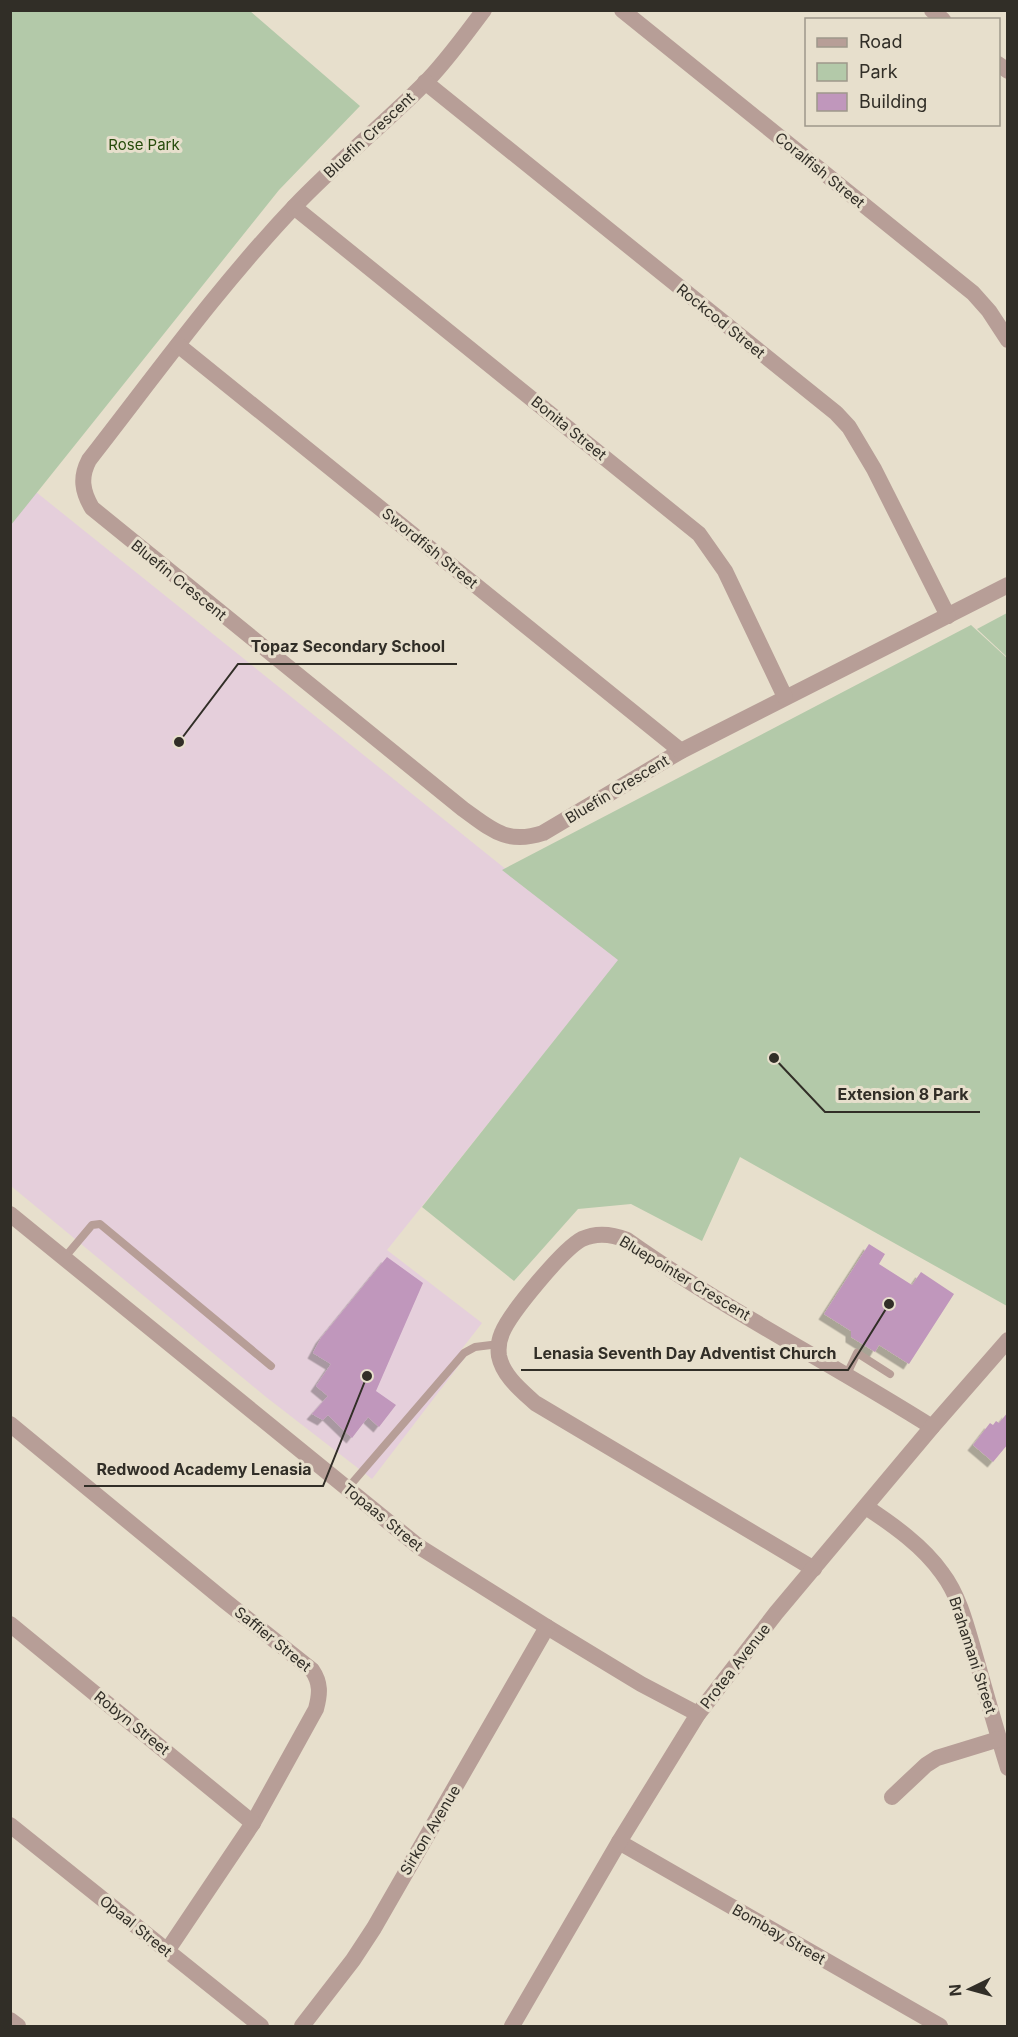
<svg xmlns="http://www.w3.org/2000/svg" width="1018" height="2037" font-family="Inter,sans-serif">
<style>
.education{fill:#e5cfdb}
.green{fill:#b3c9a9}
.building{fill:#c097bc;filter:url(#shadow)}
.lines{fill:none;stroke-linecap:round;stroke-linejoin:round}
.service{stroke:#b79e97;stroke-width:8}
.minor{stroke:#b79e97;stroke-width:16}
.tertiary{stroke:#b79e97;stroke-width:16}
.labels{text-anchor:middle;dominant-baseline:central;stroke-width:6;stroke-linejoin:round;paint-order:stroke}
.street-label{font-size:15px;fill:#312e27;stroke:#e7dfcc}
.park-label{font-size:15px;fill:#264b0b;stroke:#e7dfcc}
.leader{fill:none;stroke:#312e27;stroke-width:2}
.callout-dot{fill:#312e27;stroke:#e7dfcc;stroke-width:2}
.callout-label{font-size:16px;text-anchor:middle;font-weight:bold;fill:#312e27;stroke:#e7dfcc;stroke-width:6;stroke-linejoin:round;paint-order:stroke}
</style>
<defs>
<filter id="shadow"><feDropShadow dx="-5.5" dy="5.5" stdDeviation="0" flood-color="#0004"/></filter>
</defs>
<rect width="100%" height="100%" fill="#e7dfcc"/>
<polygon class="education" points="36,492 619,960 387,1250 482,1323 461,1350 467,1355 372,1479 266,1397 11,1186 10,525"/>
<g class="green">
<polygon points="11,10 250,11 360,106 279,190 11,525"/>
<polygon points="1007,613 1007,657 977,629"/>
<polygon points="971,625 1007,658 1007,1306 740,1157 702,1241 631,1204 578,1209 514,1281 422,1207 618,960 502,870"/>
</g>
<g class="building">
<polygon points="869,1244 885,1254 879,1264 912,1285 921,1272 954,1294 909,1364 879,1345 875,1352 851,1337 851,1331 824,1314"/>
<polygon points="387,1257 423,1283 376,1391 396,1405 379,1427 368,1417 352,1438 328,1415 323,1420 312,1414 328,1396 316,1386 331,1364 313,1353 321,1338"/>
<polygon points="1008,1412 1008,1444 993,1462 973,1445 990,1423 993,1425 996,1421 999,1423"/>
</g>
<g class="lines">
<g class="service">
<polyline points="65,1257 92,1225 100,1224 271,1366"/>
<polyline points="847,1374 857,1353 890,1374"/>
<polyline points="347,1489 464,1353 475,1347 499,1344"/>
</g>
<g class="minor">
<path d="M484,10C465,35 446,62 424,84C382,126 336,163 295,206C220,285 156,374 89,460C80,477 82,491 92,508L463,809C491,829 506,845 543,833L681,751L1008,585"/>
<polyline points="622,10 973,293 989,311 1008,340"/>
<polyline points="425,82 836,413 849,427 874,469 948,616"/>
<polyline points="294,207 699,534 725,571 785,697"/>
<polyline points="178,345 681,751"/>
<polyline points="10,1214 418,1546 547,1627 641,1684 698,1714"/>
<path d="M10,1424L225,1601L312,1670C321,1683 320,1694 316,1709L253,1823L167,1951"/>
<path d="M866,1507C893,1525 923,1546 942,1573C961,1598 968,1632 977,1662C987,1697 997,1733 1008,1768"/>
<path d="M814,1569L535,1403C521,1390 503,1376 499,1356C498,1349 499,1340 502,1333C510,1313 563,1249 582,1239C597,1232 612,1234 627,1240C724,1309 831,1363 932,1427"/>
<polyline points="10,1624 253,1823"/>
<polyline points="892,1797 926,1765 937,1758 999,1739"/>
<polyline points="10,1825 261,2026"/>
<polyline points="619,1842 940,2026"/>
<polyline points="10,2020 18,2026"/>
<polyline points="302,2026 353,1960 374,1928 547,1627"/>
</g>
<g class="tertiary">
<polyline points="932,10 943,20"/>
<polyline points="998,64 1008,71"/>
<polyline points="512,2026 619,1842 698,1714 776,1613 932,1427 1008,1340"/>
</g>
</g>
<g class="labels">
<g class="street-label">
<text transform="translate(369 135) rotate(-43)">Bluefin Crescent</text>
<text transform="translate(820 170) rotate(39)">Coralfish Street</text>
<text transform="translate(721 321) rotate(39)">Rockcod Street</text>
<text transform="translate(569 428) rotate(39)">Bonita Street</text>
<text transform="translate(430 548) rotate(39)">Swordfish Street</text>
<text transform="translate(179 580) rotate(39)">Bluefin Crescent</text>
<text transform="translate(617 789) rotate(-31)">Bluefin Crescent</text>
<text transform="translate(685 1278) rotate(31)">Bluepointer Crescent</text>
<text transform="translate(383 1517) rotate(39)">Topaas Street</text>
<text transform="translate(273 1639) rotate(39)">Saffier Street</text>
<text transform="translate(973 1655) rotate(72)">Brahamani Street</text>
<text transform="translate(735 1666) rotate(-52)">Protea Avenue</text>
<text transform="translate(132 1723) rotate(39)">Robyn Street</text>
<text transform="translate(430 1830) rotate(-59)">Sirkon Avenue</text>
<text transform="translate(136 1926) rotate(39)">Opaal Street</text>
<text transform="translate(779 1934) rotate(30)">Bombay Street</text>
</g>
<g class="park-label">
<text x="144" y="144">Rose Park</text>
</g>
</g>
<path class="leader" d="M179 742L238 664H457M774 1058L825 1112H980M889 1304L848 1370H521M367 1376L323 1486H84"/>
<g class="callout-dot">
<circle cx="179" cy="742" r="6"/>
<circle cx="774" cy="1058" r="6"/>
<circle cx="889" cy="1304" r="6"/>
<circle cx="367" cy="1376" r="6"/>
</g>
<g class="callout-label">
<text x="348" y="652">Topaz Secondary School</text>
<text x="903" y="1100">Extension 8 Park</text>
<text x="685" y="1359">Lenasia Seventh Day Adventist Church</text>
<text x="204" y="1475">Redwood Academy Lenasia</text>
</g>
<rect width="1018" height="2037" fill="none" stroke="#312e27" stroke-width="24"/>
<rect x="805" y="18" width="195" height="108" fill="#e7dfcc" stroke="#9e988a" stroke-width="1.5"/>
<rect x="817" y="38" width="30" height="9" fill="#b79e97" stroke="#9e988a" stroke-width="1.5"/>
<text x="859" y="48" font-size="18" fill="#312e27">Road</text>
<rect x="817" y="63" width="30" height="18" fill="#b3c9a9" stroke="#9e988a" stroke-width="1.5"/>
<text x="859" y="78" font-size="18" fill="#312e27">Park</text>
<rect x="817" y="93" width="30" height="18" fill="#c097bc" stroke="#9e988a" stroke-width="1.5"/>
<text x="859" y="108" font-size="18" fill="#312e27">Building</text>
<g transform="translate(970 1989) rotate(265)" stroke="#e7dfcc" stroke-width="4.5" paint-order="stroke">
<path d="M0-4.5L10 22L0 15L-10 22Z" fill="#312e27"/>
<text y="-9" font-size="16" font-weight="bold" text-anchor="middle" fill="#312e27">N</text>
</g>
</svg>
